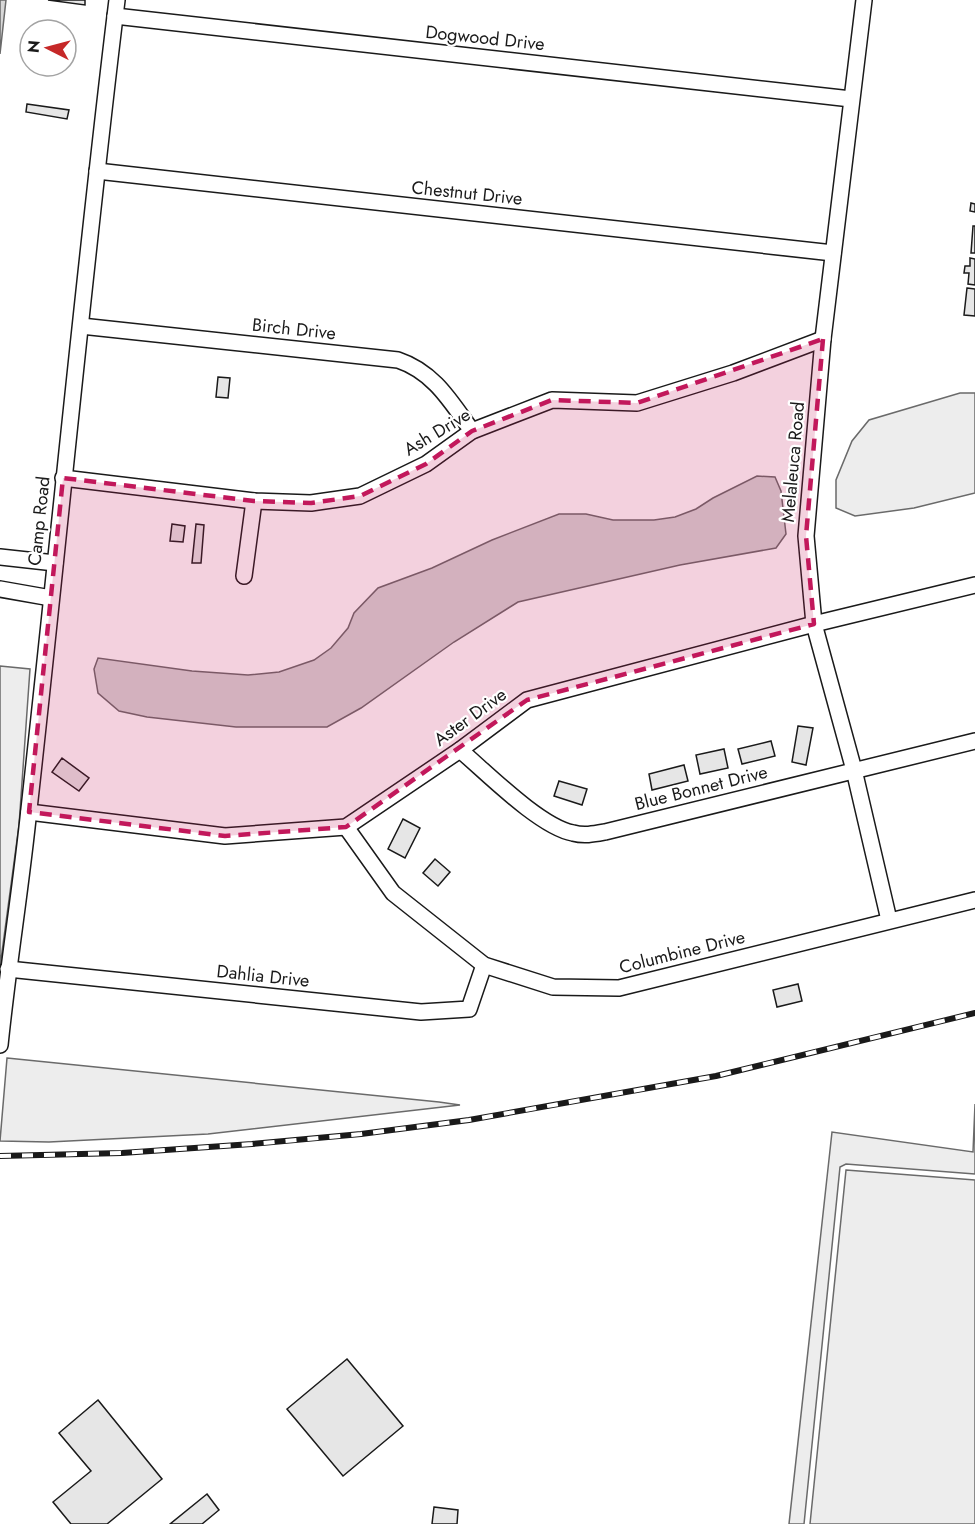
<svg xmlns="http://www.w3.org/2000/svg" width="975" height="1524" font-family="Jost,sans-serif">
<style>
.built{fill:#ededed;stroke:#6a6a6a;stroke-width:1.5}
.water{fill:#d7d7d7;stroke:#6a6a6a;stroke-width:1.5}
.building{fill:#e6e6e6;stroke:#1a1a1a;stroke-width:1.5}
.lines{fill:none;stroke-linecap:round;stroke-linejoin:round}
.minor-casing{stroke:#1a1a1a;stroke-width:18}
.minor{stroke:#fff;stroke-width:15}
.rail-casing{stroke:#1a1a1a;stroke-width:6}
.rail{stroke:#fff;stroke-width:4;stroke-dasharray:11;stroke-linecap:butt}
.marked{fill:#c2185b;fill-opacity:0.2;stroke:#c2185b;stroke-width:4.5;stroke-dasharray:12 8;stroke-linejoin:round}
.labels{text-anchor:middle;dominant-baseline:central;stroke-width:4.5;stroke-linejoin:round;paint-order:stroke}
.street-label{font-size:18px;fill:#1a1a1a;stroke:#fff}
</style>
<rect width="100%" height="100%" fill="#fff"/>
<g class="built">
<polygon points="960,393 975,393 975,493 914,508 855,516 836,508 836,480 852,441 869,420"/>
<polygon points="0,666 30,669 19,825 0,967"/>
<polygon points="7,1058 439,1102 460,1105 208,1134 49,1142 0,1141"/>
<polygon points="975,1104 975,1174 846,1164 840,1167 804,1524 789,1524 832,1132 973,1152"/>
<polygon points="846,1170 975,1180 975,1524 810,1524"/>
</g>
<g class="water">
<polygon points="0,0 6,0 0,54"/>
<polygon points="757,476 775,477 781,491 786,534 776,548 680,565 518,602 454,642 361,708 327,727 236,727 147,717 119,711 98,693 94,669 98,658 192,671 248,675 279,672 314,660 331,648 348,628 354,613 378,588 432,568 492,540 559,514 586,514 613,520 654,520 675,517 696,509 713,498"/>
</g>
<g class="building">
<polygon points="48,0 85,0 85,5"/>
<polygon points="27,104 69,110 67,119 26,112"/>
<polygon points="971,203 975,204 975,212 970,211"/>
<polygon points="973,226 975,226 975,253 971,253"/>
<polygon points="970,258 975,259 975,285 968,284 969,273 964,273 965,266 970,266"/>
<polygon points="967,288 975,289 975,316 964,315"/>
<polygon points="218,377 230,378 228,398 216,397"/>
<polygon points="172,524 185,526 183,542 170,541"/>
<polygon points="196,524 204,525 201,563 192,563"/>
<polygon points="798,726 813,728 806,765 792,762"/>
<polygon points="771,741 775,756 742,764 738,749"/>
<polygon points="724,749 728,768 700,774 696,755"/>
<polygon points="62,758 89,778 79,791 52,772"/>
<polygon points="684,765 688,781 652,790 649,774"/>
<polygon points="559,781 587,789 582,805 554,796"/>
<polygon points="403,819 420,828 405,858 388,849"/>
<polygon points="435,859 450,872 438,886 423,873"/>
<polygon points="798,984 802,1001 777,1007 773,990"/>
<polygon points="347,1359 403,1426 343,1476 287,1409"/>
<polygon points="98,1400 162,1479 107,1524 71,1524 53,1502 91,1471 59,1433"/>
<polygon points="207,1494 219,1510 202,1524 170,1524"/>
<polygon points="434,1507 458,1510 457,1524 432,1524"/>
</g>
<g class="lines">
<g class="minor-casing">
<g id="minor">
<polyline points="864,0 823,339 806,536 814,624 854,770 889,920"/>
<polyline points="115,16 851,99"/>
<polyline points="97,171 833,253"/>
<path d="M81,326L398,360C434,372 451,402 472,431"/>
<polyline points="63,478 254,501 311,503 360,496 426,464 472,431 552,400 637,403 733,373 823,339"/>
<polyline points="0,557 55,563"/>
<polyline points="244,576 254,501"/>
<polyline points="0,589 51,598"/>
<path d="M460,750C486,772 540,827 573,833C584,836 594,834 605,832L975,741"/>
<polyline points="29,812 225,836 346,827 460,750 527,700 814,624 975,585"/>
<polyline points="346,827 393,893 484,965 553,987 619,988 975,900"/>
<polyline points="8,969 421,1012 469,1009 484,965"/>
<path d="M0,1045C8,966 21,888 29,809C59,540 84,269 117,0"/>
</g>
</g>
<use href="#minor" class="minor"/>
<g class="rail-casing">
<polyline id="rail" points="0,1156 122,1153 252,1144 361,1134 469,1120 716,1076 975,1013"/>
</g>
<use href="#rail" class="rail"/>
</g>
<path class="marked" d="M823,339L806,536L814,624L527,700L346,827L225,836L29,812L63,478L254,501L311,503L360,496L426,464L472,431L552,400L637,403Z"/>
<g class="labels">
<g class="street-label">
<text transform="translate(485 38) rotate(6)">Dogwood Drive</text>
<text transform="translate(467 193) rotate(6)">Chestnut Drive</text>
<text transform="translate(294 329) rotate(6)">Birch Drive</text>
<text transform="translate(437 432) rotate(-31)">Ash Drive</text>
<text transform="translate(793 462) rotate(-85)">Melaleuca Road</text>
<text transform="translate(39 521) rotate(-84)">Camp Road</text>
<text transform="translate(470 717) rotate(-36)">Aster Drive</text>
<text transform="translate(701 788) rotate(-14)">Blue Bonnet Drive</text>
<text transform="translate(682 952) rotate(-14)">Columbine Drive</text>
<text transform="translate(263 976) rotate(6)">Dahlia Drive</text>
</g>
</g>
<g transform="translate(48 48) rotate(276)"><circle r="28" fill="#ffffff" stroke="#a3a3a3" stroke-width="1.5"/>
<path d="M0-4.5L10 22L0 15L-10 22Z" fill="#c62828"/>
<text y="-9" font-size="16" font-weight="bold" text-anchor="middle" fill="#1a1a1a">N</text>
</g>
</svg>
